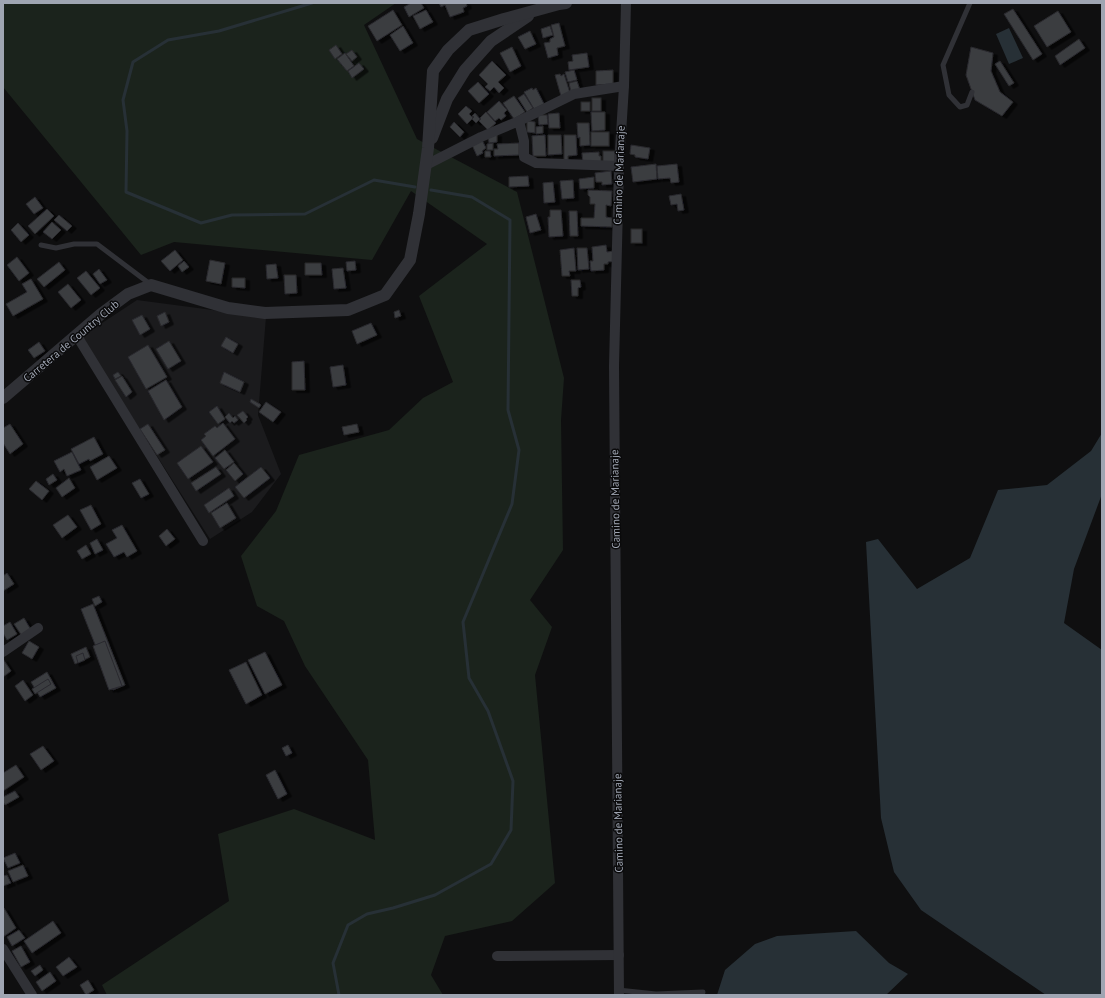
<svg xmlns="http://www.w3.org/2000/svg" width="1105" height="998" font-family="'PT Sans',sans-serif">
<style>
.built{fill:#1b1b1d}
.green{fill:#1b231c}
.water{fill:#273036}
.lines{fill:none;stroke-linecap:round;stroke-linejoin:round}
.stream{stroke:#273036;stroke-width:3}
.building{fill:#3b3c41;stroke:#29292d;filter:url(#shadow)}
.service{stroke:#303136;stroke-width:5}
.minor{stroke:#303136;stroke-width:10}
.tertiary{stroke:#303136;stroke-width:12}
.labels{text-anchor:middle;dominant-baseline:central;stroke-width:3;stroke-linejoin:round;paint-order:stroke}
.street-label{font-size:11px;fill:#9fa5b2;stroke:#0a0a0b}
</style>
<defs>
<filter id="shadow"><feDropShadow dx="4.5" dy="2.5" stdDeviation="0" flood-color="#0009"/></filter>
</defs>
<rect width="100%" height="100%" fill="#0f0f10"/>
<polygon class="built" points="137,300 266,317 258,415 281,474 252,512 210,539 81,337"/>
<polygon class="green" points="3,3 396,3 364,25 417,139 517,192 564,378 561,420 563,550 530,600 552,627 535,675 555,883 512,921 445,936 431,975 443,995 107,995 102,985 229,901 218,834 294,809 375,840 368,760 305,666 284,621 257,606 241,556 276,511 299,455 389,430 423,398 453,382 419,296 487,244 411,191 372,260 174,242 141,255 3,87"/>
<g class="water">
<polygon points="1009,28 1023,58 1009,64 996,34"/>
<polygon points="1102,433 1102,494 1074,569 1064,623 1102,650 1102,995 1046,995 921,910 894,872 881,818 866,542 878,539 917,589 970,558 998,490 1047,485 1091,451"/>
<polygon points="856,931 889,963 908,974 886,995 717,995 725,970 755,944 777,936"/>
</g>
<g class="lines">
<g class="stream">
<polyline points="312,3 219,31 168,40 133,62 123,100 127,131 126,192 201,223 232,215 305,214 374,180 415,187"/>
<polyline points="339,995 333,963 348,925 367,914 393,908 435,895 491,864 511,830 513,781 488,711 469,678 463,622 512,504 519,450 508,410 510,220 472,197 431,190"/>
</g>
</g>
<g class="building">
<polygon points="411,3 421,3 424,8 409,17 404,7"/>
<polygon points="439,3 466,3 467,6 463,8 464,12 450,17 445,5 441,7"/>
<polygon points="1013,9 1042,54 1033,60 1004,14"/>
<polygon points="393,10 402,25 377,41 368,26"/>
<polygon points="426,10 433,22 420,29 413,16"/>
<polygon points="1058,11 1071,32 1047,47 1034,26"/>
<polygon points="559,23 565,46 557,48 558,55 548,58 544,43 550,42 550,39 554,37 551,25"/>
<polygon points="403,26 413,43 400,51 390,35"/>
<polygon points="550,26 553,35 543,38 541,29"/>
<polygon points="530,31 536,44 525,49 518,37"/>
<polygon points="1079,39 1085,48 1060,65 1055,56"/>
<polygon points="336,45 342,54 335,59 329,50"/>
<polygon points="512,47 521,66 510,72 500,53"/>
<polygon points="971,47 993,53 991,71 1000,92 1013,102 1002,116 975,100 966,75"/>
<polygon points="352,50 357,57 352,61 346,54"/>
<polygon points="345,53 354,66 347,71 337,59"/>
<polygon points="587,53 589,67 569,70 568,62 573,61 572,55"/>
<polygon points="492,61 506,75 498,82 504,88 499,93 494,87 490,91 485,87 488,84 479,75"/>
<polygon points="1000,61 1014,83 1009,86 995,64"/>
<polygon points="359,63 364,69 352,78 348,71"/>
<polygon points="574,70 577,80 568,82 565,72"/>
<polygon points="613,70 613,84 596,85 596,71"/>
<polygon points="560,74 561,76 564,74 570,93 561,96 555,75"/>
<polygon points="577,81 580,90 571,92 569,83"/>
<polygon points="478,82 489,94 479,103 468,91"/>
<polygon points="532,88 533,90 536,88 544,104 534,109 524,92"/>
<polygon points="524,94 533,108 527,112 518,98"/>
<polygon points="514,96 525,112 514,119 503,103"/>
<rect x="592" y="98" width="9" height="13"/>
<polygon points="499,101 507,110 504,113 506,116 501,120 499,118 495,121 487,112"/>
<rect x="581" y="102" width="9" height="9"/>
<polygon points="466,106 472,111 469,114 473,118 467,124 458,114"/>
<polygon points="486,112 496,123 488,130 479,121 481,119 480,118"/>
<polygon points="591,112 605,112 605,130 592,131"/>
<polygon points="475,113 480,119 476,123 472,119 474,117 472,116"/>
<polygon points="559,113 560,128 549,128 548,114"/>
<polygon points="538,115 547,115 548,124 539,125"/>
<polygon points="527,121 535,122 535,133 527,132"/>
<polygon points="454,122 464,132 460,137 450,127"/>
<polygon points="577,123 589,123 590,145 580,146 580,137 578,138"/>
<polygon points="543,126 543,133 536,134 536,127"/>
<rect x="591" y="132" width="18" height="14"/>
<polygon points="497,134 497,142 489,143 488,135"/>
<polygon points="545,135 546,156 533,156 532,136"/>
<polygon points="548,135 561,135 562,154 548,155"/>
<polygon points="564,135 576,135 577,155 568,156 568,161 564,161"/>
<polygon points="482,140 486,148 482,151 483,153 477,156 472,145"/>
<polygon points="493,143 493,150 487,150 487,144"/>
<polygon points="519,143 519,155 494,156 494,149 498,149 497,144"/>
<polygon points="631,145 650,148 648,159 635,157 635,155 630,154"/>
<polygon points="485,151 490,151 491,157 485,157"/>
<rect x="603" y="151" width="12" height="12"/>
<polygon points="599,152 599,156 601,156 601,164 583,163 582,153"/>
<polygon points="656,164 657,179 633,182 631,167"/>
<polygon points="677,164 679,182 671,183 670,178 658,179 657,166"/>
<polygon points="611,171 612,184 602,185 602,182 596,182 595,173"/>
<polygon points="528,176 529,186 509,187 509,177"/>
<polygon points="594,177 594,188 580,189 579,179"/>
<polygon points="573,180 574,198 562,199 560,181"/>
<polygon points="553,182 555,202 544,203 543,183"/>
<polygon points="588,190 612,191 611,206 606,205 606,217 612,218 612,227 581,226 581,218 594,218 595,204 590,204 590,197 588,195"/>
<polygon points="681,194 684,210 678,211 677,204 671,205 669,196"/>
<polygon points="35,197 43,208 34,214 26,204"/>
<polygon points="47,209 54,216 35,234 28,226"/>
<polygon points="550,210 561,210 563,236 549,237 548,217 550,217"/>
<polygon points="569,211 577,211 578,236 570,236"/>
<polygon points="536,214 541,230 530,233 526,217"/>
<polygon points="59,215 72,226 67,231 54,220"/>
<polygon points="52,222 61,230 52,239 43,232"/>
<polygon points="18,223 29,235 21,242 11,230"/>
<rect x="631" y="229" width="11" height="14"/>
<polygon points="606,245 607,252 614,251 615,261 608,262 608,264 604,264 604,270 591,271 590,261 593,261 592,247"/>
<polygon points="574,248 576,271 569,271 570,276 562,276 560,250"/>
<polygon points="577,248 587,248 589,269 578,270"/>
<polygon points="175,250 183,260 170,271 161,261"/>
<polygon points="17,257 29,273 19,281 7,265"/>
<polygon points="210,260 225,263 221,284 206,281"/>
<polygon points="184,261 189,267 182,272 178,266"/>
<polygon points="355,261 356,270 347,271 346,262"/>
<polygon points="59,262 65,270 44,287 37,279"/>
<polygon points="305,263 321,263 322,275 305,275"/>
<polygon points="276,264 278,278 267,279 266,265"/>
<polygon points="343,268 346,288 334,289 332,269"/>
<polygon points="99,269 107,280 100,284 93,274"/>
<polygon points="86,271 100,288 91,295 77,278"/>
<polygon points="284,275 296,275 297,293 285,294"/>
<polygon points="232,278 245,278 245,288 232,287"/>
<polygon points="31,279 43,299 13,316 6,304 27,292 22,284"/>
<polygon points="571,280 580,280 581,287 578,288 578,296 572,296"/>
<polygon points="68,284 81,300 71,308 58,292"/>
<polygon points="399,310 401,316 395,318 394,312"/>
<polygon points="165,312 169,322 161,326 157,316"/>
<polygon points="142,315 150,329 140,335 132,320"/>
<polygon points="371,323 377,335 357,344 352,331"/>
<polygon points="226,337 238,344 233,353 221,346"/>
<polygon points="169,341 181,361 168,369 156,349"/>
<polygon points="39,342 45,351 34,358 28,350"/>
<polygon points="148,345 167,377 146,389 128,357"/>
<polygon points="304,361 305,390 292,390 292,362"/>
<polygon points="343,365 346,385 333,387 330,367"/>
<polygon points="118,372 121,376 115,379 113,375"/>
<polygon points="224,372 244,382 240,392 220,383"/>
<polygon points="122,376 132,392 126,397 115,380"/>
<polygon points="166,380 182,407 164,420 148,391"/>
<polygon points="251,399 260,404 261,405 259,408 250,402"/>
<polygon points="266,402 281,412 273,422 259,412"/>
<polygon points="217,406 225,419 218,424 209,412"/>
<polygon points="243,411 248,417 246,419 247,420 244,423 237,415"/>
<polygon points="229,413 233,418 235,416 238,420 234,423 232,421 230,423 225,417"/>
<polygon points="223,423 235,439 213,456 201,440 206,436 204,434 215,426 217,428"/>
<polygon points="10,424 23,444 10,454 3,443 3,428"/>
<polygon points="148,424 165,450 157,455 140,429"/>
<polygon points="357,424 359,432 344,435 342,427"/>
<polygon points="94,437 103,454 90,461 89,459 79,464 71,449"/>
<polygon points="201,446 213,462 188,479 177,463"/>
<polygon points="225,450 234,462 224,469 215,458"/>
<polygon points="72,452 81,470 67,476 64,469 60,472 54,461"/>
<polygon points="109,456 117,468 97,480 90,467"/>
<polygon points="234,463 243,474 235,481 226,470"/>
<polygon points="216,467 221,474 196,491 191,483"/>
<polygon points="261,467 270,478 244,498 235,487"/>
<polygon points="53,474 57,480 49,485 46,479"/>
<polygon points="69,478 75,488 62,497 56,488"/>
<polygon points="140,479 149,494 141,498 132,483"/>
<polygon points="36,481 49,491 42,500 29,489"/>
<polygon points="229,488 234,496 209,513 204,505"/>
<polygon points="227,503 236,518 220,528 211,513"/>
<polygon points="91,505 101,524 91,530 80,510"/>
<polygon points="68,515 77,527 62,538 53,525"/>
<polygon points="122,525 137,551 127,557 124,552 114,557 106,544 117,538 112,530"/>
<polygon points="167,529 175,539 166,546 159,536"/>
<polygon points="97,539 103,550 95,554 90,543"/>
<polygon points="86,545 91,554 82,559 77,551"/>
<polygon points="7,573 14,584 3,591 3,576"/>
<polygon points="99,596 102,602 95,606 92,599"/>
<polygon points="93,604 125,685 113,690 81,609"/>
<polygon points="24,618 31,630 22,636 14,624"/>
<polygon points="10,622 17,634 7,640 3,633 3,626"/>
<polygon points="29,641 39,647 32,659 22,653"/>
<polygon points="105,641 122,686 109,690 93,646"/>
<polygon points="86,647 90,657 75,664 71,654"/>
<polygon points="265,652 282,685 265,694 248,660"/>
<polygon points="83,653 85,660 78,663 76,656"/>
<polygon points="3,659 11,671 3,677"/>
<polygon points="246,662 262,695 246,704 229,670"/>
<polygon points="47,672 56,688 40,697 31,682"/>
<polygon points="48,679 51,684 35,694 32,689"/>
<polygon points="23,680 33,695 25,701 15,686"/>
<polygon points="288,745 292,753 286,756 282,748"/>
<polygon points="43,746 54,761 41,770 30,754"/>
<polygon points="16,765 24,777 3,791 3,773"/>
<polygon points="275,770 287,794 278,799 266,775"/>
<polygon points="15,791 19,797 5,805 3,802 3,797"/>
<polygon points="15,853 20,863 8,868 3,858"/>
<polygon points="23,865 28,876 13,882 8,871"/>
<polygon points="7,875 11,883 3,886 3,876"/>
<polygon points="4,908 16,928 3,937 3,909"/>
<polygon points="53,921 61,933 32,953 24,941"/>
<polygon points="19,930 25,938 12,946 7,937"/>
<polygon points="21,946 30,962 21,967 12,951"/>
<polygon points="69,957 77,967 63,976 56,967"/>
<polygon points="40,965 43,970 35,976 31,971"/>
<polygon points="50,972 56,981 42,991 36,982"/>
<polygon points="88,980 94,990 86,995 80,985"/>
</g>
<g class="lines">
<g class="service">
<polyline points="970,3 943,65 949,95 960,107 967,105 972,92"/>
<polyline points="41,245 56,248 74,244 97,244 150,284"/>
<polyline points="618,990 656,994 703,992"/>
</g>
<g class="minor">
<polyline points="519,121 574,94 624,86"/>
<polyline points="426,165 481,137 519,121 524,141 524,157 536,163 619,166"/>
<polyline points="77,336 203,541"/>
<polyline points="3,652 38,628"/>
<polyline points="3,949 32,995"/>
<polyline points="497,956 619,955"/>
<polyline points="619,995 614,366 619,166 624,86 626,3"/>
</g>
<g class="tertiary">
<polyline points="432,138 447,99 465,70 491,41 528,16"/>
<polyline points="3,398 101,314 128,294 151,285 228,308 265,313 348,310 385,295 410,260 419,214 428,148 433,71 448,50 469,30 504,19 559,4 566,3"/>
</g>
</g>
<g class="labels">
<g class="street-label">
<text transform="translate(619 175) rotate(-88)">Camino de Marianaje</text>
<text transform="translate(71 341) rotate(-40)">Carretera de Country Club</text>
<text transform="translate(615 499) rotate(-91)">Camino de Marianaje</text>
<text transform="translate(618 823) rotate(-91)">Camino de Marianaje</text>
</g>
</g>
<rect width="1105" height="998" fill="none" stroke="#9fa5b2" stroke-width="8"/>
</svg>
